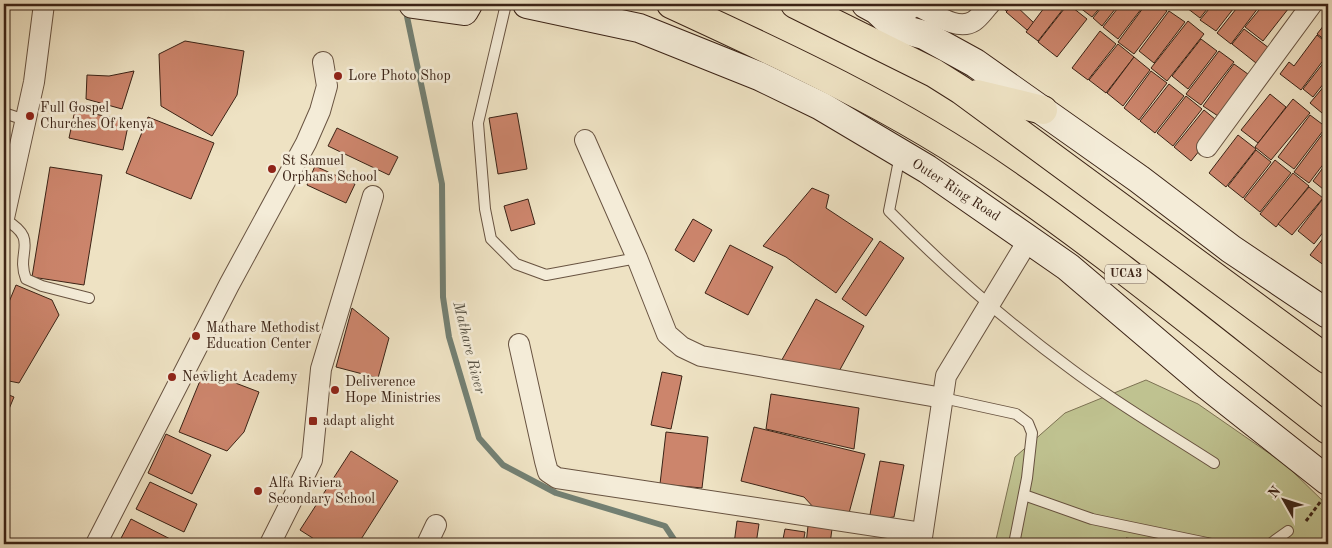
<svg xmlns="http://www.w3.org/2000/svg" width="1332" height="548" font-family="'Old Standard TT',serif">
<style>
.green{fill:#bfc290;stroke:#7d7253}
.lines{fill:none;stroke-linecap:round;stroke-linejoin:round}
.stream{stroke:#738073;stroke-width:6}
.building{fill:#cc856c;stroke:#3b2316}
.lane-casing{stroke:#685341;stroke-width:12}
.street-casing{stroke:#685341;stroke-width:22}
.secondary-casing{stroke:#3b2316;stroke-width:30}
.primary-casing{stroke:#3b2316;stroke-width:30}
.path{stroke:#3b2316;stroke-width:3;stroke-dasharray:4 2.5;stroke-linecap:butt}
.lane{stroke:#f4ecd8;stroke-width:10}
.street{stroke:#f4ecd8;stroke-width:20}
.secondary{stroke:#f4ecd8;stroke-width:28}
.primary{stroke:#eee2c3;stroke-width:28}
.poi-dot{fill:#8f2418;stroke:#f4ecd8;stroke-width:2}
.labels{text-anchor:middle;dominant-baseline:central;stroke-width:5;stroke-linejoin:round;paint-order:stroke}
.shield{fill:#f4ecd8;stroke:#725f50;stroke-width:1}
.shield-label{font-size:12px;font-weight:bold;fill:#3b2316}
.poi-label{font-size:14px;fill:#3b2316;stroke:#f4ecd8;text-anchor:start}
.street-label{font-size:14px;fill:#3b2316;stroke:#f4ecd8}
.water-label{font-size:15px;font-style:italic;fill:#575244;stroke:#f4ecd8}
</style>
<rect width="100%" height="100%" fill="#eee2c3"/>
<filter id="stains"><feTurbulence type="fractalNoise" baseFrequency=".004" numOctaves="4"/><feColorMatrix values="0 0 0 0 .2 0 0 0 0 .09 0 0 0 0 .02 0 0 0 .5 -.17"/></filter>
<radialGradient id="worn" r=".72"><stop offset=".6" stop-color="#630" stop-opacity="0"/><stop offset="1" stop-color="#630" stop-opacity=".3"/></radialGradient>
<polygon class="green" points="1146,380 1198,404 1286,465 1328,506 1328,544 995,544 1015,457 1065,413"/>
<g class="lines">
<polyline class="stream" points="405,7 442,184 443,297 449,337 479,438 503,465 556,493 665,526 677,544"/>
</g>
<g class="building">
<polygon points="1004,4 1020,4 1012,15 1001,7"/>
<polygon points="1014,4 1034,23 1027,30 1006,12"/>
<polygon points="1047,4 1067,4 1038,41 1026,32"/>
<polygon points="1068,4 1087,19 1057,57 1038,42"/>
<polygon points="1075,4 1103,4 1092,17"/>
<polygon points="1104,4 1119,4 1102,26 1093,18"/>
<polygon points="1121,4 1145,4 1118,39 1103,27"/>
<polygon points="1146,4 1158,4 1167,11 1134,54 1118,42"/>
<polygon points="1190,4 1211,4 1200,18 1187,8"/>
<polygon points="1213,4 1237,4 1216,31 1200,20"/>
<polygon points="1240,4 1261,4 1231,44 1217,33"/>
<polygon points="1264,4 1292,4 1263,41 1245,27"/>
<polygon points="1169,11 1185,22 1154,63 1139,51"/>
<polygon points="1328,20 1328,42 1317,34"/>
<polygon points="1188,21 1204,34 1167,81 1151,68"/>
<polygon points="1244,29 1269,48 1256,63 1232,44"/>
<polygon points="1100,31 1116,44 1088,80 1072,68"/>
<polygon points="1317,35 1328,44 1328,54 1301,90 1280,74 1289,62 1294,66"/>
<polygon points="1201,39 1217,51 1188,89 1172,76"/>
<polygon points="185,41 244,51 237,95 212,136 161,106 159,54"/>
<polygon points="1118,44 1134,57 1106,93 1089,80"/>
<polygon points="1219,51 1234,62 1201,105 1186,94"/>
<polygon points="1134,57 1150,70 1123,106 1107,93"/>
<polygon points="1328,57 1328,78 1313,97 1303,89"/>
<polygon points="1234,64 1252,77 1221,118 1203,106"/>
<polygon points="134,71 122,109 86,99 87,75 109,76"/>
<polygon points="1151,71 1167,83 1139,120 1124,108"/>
<polygon points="1169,84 1184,96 1155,133 1140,121"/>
<polygon points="1325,85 1328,88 1328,118 1310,103"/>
<polygon points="1270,94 1286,107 1258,143 1241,130"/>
<polygon points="1186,96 1202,109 1173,146 1157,133"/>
<polygon points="1293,99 1310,113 1271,160 1255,147"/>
<polygon points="75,110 129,121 123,150 69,138"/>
<polygon points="1204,110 1221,124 1191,161 1174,147"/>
<polygon points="517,113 527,169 498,174 489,118"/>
<polygon points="1310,115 1326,127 1294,169 1278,157"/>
<polygon points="148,117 214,143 191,199 126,173"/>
<polygon points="337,128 398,157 389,175 328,146"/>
<polygon points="1327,128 1328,158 1309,183 1294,172"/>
<polygon points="1238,135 1256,149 1226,187 1209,173"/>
<polygon points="1256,150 1271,162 1243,198 1228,186"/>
<polygon points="1275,160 1291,173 1260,212 1244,199"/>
<polygon points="1328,161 1328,193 1313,181"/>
<polygon points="315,166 355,184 346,203 307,185"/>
<polygon points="50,167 102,175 84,285 32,277"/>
<polygon points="1293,173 1309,186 1276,227 1260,214"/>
<polygon points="1309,187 1323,198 1292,235 1278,224"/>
<polygon points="812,188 829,195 826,208 873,239 836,293 786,257 763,246"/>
<polygon points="1325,196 1328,199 1328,226 1314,244 1298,231"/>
<polygon points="528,199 535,224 511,231 504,206"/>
<polygon points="693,219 712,230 694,262 675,250"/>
<polygon points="1328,232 1328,262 1325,266 1310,255"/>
<polygon points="880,241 904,258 866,316 842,299"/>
<polygon points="730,245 773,267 748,315 705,293"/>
<polygon points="16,285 52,300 59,315 19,383 4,380 4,314"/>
<polygon points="816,299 864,326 837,375 779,365"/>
<polygon points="352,308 389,338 378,378 336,367"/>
<polygon points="204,371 259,392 244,432 227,451 179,432"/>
<polygon points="662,372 682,376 671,429 651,425"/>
<polygon points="4,393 14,397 4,421"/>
<polygon points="771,394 859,408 854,449 766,429"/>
<polygon points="754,427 865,454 849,513 815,509 804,497 741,481"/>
<polygon points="666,432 708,437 702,488 660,484"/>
<polygon points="166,434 211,455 192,494 148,473"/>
<polygon points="351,451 398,481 358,544 322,544 300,530"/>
<polygon points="880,461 904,465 894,517 869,520"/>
<polygon points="150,482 197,504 184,532 136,509"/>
<polygon points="131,519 180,544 118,544"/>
<polygon points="737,521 759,524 756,544 734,544"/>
<polygon points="808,526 832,529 830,544 806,544"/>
<polygon points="785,529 805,532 803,544 782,544"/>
<polygon points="1126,538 1159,543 1158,544 1125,544"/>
</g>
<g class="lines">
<g class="lane-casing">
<g id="lane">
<polyline points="506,4 478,123 485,209 491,239 516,264 546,275 637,258"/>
<polyline points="4,113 25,120"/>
<path d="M900,155L889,211C945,268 1007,322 1071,369C1116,403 1166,432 1214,463"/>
<path d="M4,219C41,240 15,251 26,279L42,286L89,298"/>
<polyline points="943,398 1016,414 1028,423 1032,433 1027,478 1014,544"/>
<polyline points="1024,495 1092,519 1212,544"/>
<polyline points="1270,544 1288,531"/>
</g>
</g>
<g class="street-casing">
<g id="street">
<path d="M895,27L905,13L916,5C932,12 957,32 974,21C980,17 985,9 990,4"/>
<polyline points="585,140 637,258 667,334 682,347 701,356 943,398"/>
<polyline points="1207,147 1312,4"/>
<polyline points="4,218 34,82 44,4"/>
<polyline points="519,344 545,461 548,472 557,478 922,533"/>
<polyline points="96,544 229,285 306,143 320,111 327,86 323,62"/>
<polyline points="270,544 312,460 321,369 373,196"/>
<polyline points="427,544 436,525"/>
<polyline points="921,544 946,376 1029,239"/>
</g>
</g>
<g class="secondary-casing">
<g id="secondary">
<polyline points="413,4 464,11 468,4"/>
<polyline points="527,4 639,28 759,76 821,106 927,169 1068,267 1208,386 1328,481"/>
<polyline points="866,4 877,10 895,27 924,35 975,63 1139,179 1231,249 1328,314"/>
</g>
</g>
<g class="primary-casing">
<g id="primary">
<path d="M671,4C784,56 899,109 1002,181C1114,258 1220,346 1328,430"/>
<polyline points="795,4 934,73 961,90 1328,360"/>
<polyline points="977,94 1043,110"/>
</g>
</g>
<polyline class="path" points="1306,521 1321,501"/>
<use href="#lane" class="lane"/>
<use href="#street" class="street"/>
<use href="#secondary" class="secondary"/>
<use href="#primary" class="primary"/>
</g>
<g class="poi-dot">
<circle cx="338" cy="76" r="5"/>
<circle cx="30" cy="116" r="5"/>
<circle cx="272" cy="169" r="5"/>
<circle cx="196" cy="336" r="5"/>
<circle cx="172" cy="377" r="5"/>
<circle cx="335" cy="390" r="5"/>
<rect x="308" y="416" width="10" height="10" rx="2.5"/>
<circle cx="258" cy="491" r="5"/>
</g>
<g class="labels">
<rect class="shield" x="1105" y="264.5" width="42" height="19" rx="4"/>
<g class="shield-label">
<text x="1126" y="274">UCA3</text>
</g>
<g class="poi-label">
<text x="348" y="76">Lore Photo Shop</text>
<text x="40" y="108">Full Gospel<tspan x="40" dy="16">Churches Of kenya</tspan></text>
<text x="282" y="161">St Samuel<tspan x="282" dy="16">Orphans School</tspan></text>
<text x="206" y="328">Mathare Methodist<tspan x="206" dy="16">Education Center</tspan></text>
<text x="182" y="377">Newlight Academy</text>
<text x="345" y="382">Deliverence<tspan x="345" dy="16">Hope Ministries</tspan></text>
<text x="323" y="421">adapt alight</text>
<text x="268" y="483">Alfa Riviera<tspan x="268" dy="16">Secondary School</tspan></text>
</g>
<g class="street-label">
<text transform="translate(956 190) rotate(33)">Outer Ring Road</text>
</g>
<g class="water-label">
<text transform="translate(468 348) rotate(76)">Mathare River</text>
</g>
</g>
<rect width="1332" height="548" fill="none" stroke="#eee2c3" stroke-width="20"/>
<rect x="5" y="5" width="1322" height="538" fill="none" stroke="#3b2316" stroke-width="2.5"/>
<rect x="10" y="10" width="1312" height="528" fill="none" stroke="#3b2316"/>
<g transform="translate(1284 500) rotate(309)" stroke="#f4ecd8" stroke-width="4" paint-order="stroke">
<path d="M0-4L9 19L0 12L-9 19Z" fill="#3b2316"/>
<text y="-8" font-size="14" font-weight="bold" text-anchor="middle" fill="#3b2316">N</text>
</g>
<rect width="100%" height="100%" filter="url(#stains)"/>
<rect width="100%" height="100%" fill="url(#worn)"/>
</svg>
